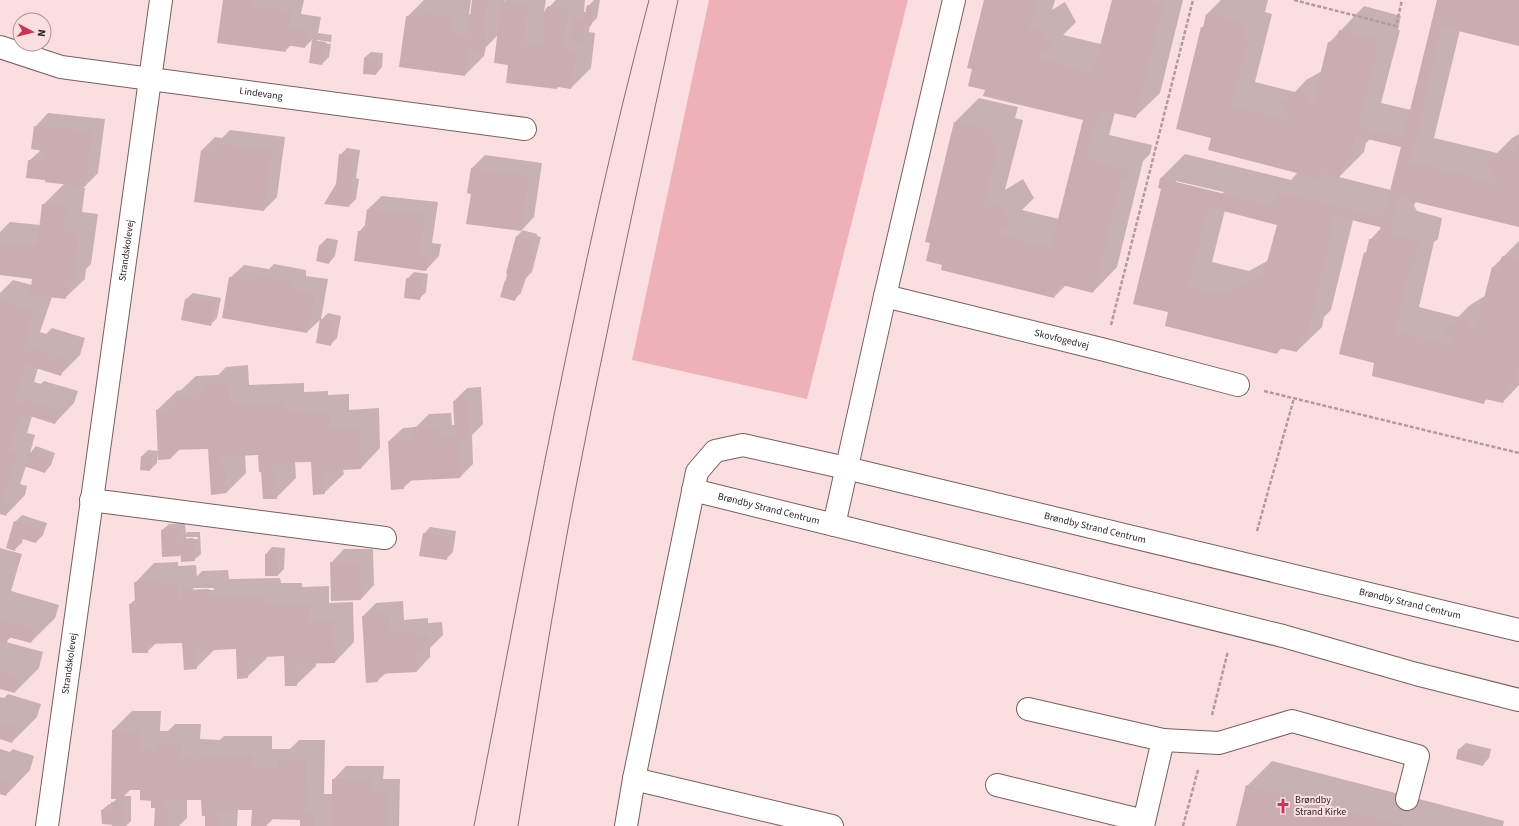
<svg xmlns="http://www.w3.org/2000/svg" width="1519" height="826" font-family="'Source Sans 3',sans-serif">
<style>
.green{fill:#efb1b8}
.shadow{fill:#0003;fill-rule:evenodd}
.building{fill:#c9adb0;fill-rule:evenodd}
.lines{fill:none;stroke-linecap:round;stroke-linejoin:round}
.minor-casing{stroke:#775f61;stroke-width:24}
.path{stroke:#b29b9d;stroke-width:2.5;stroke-dasharray:4 2;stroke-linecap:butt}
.minor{stroke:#fff;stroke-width:22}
.tram{stroke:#827071;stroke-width:1}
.labels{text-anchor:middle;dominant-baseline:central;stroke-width:4;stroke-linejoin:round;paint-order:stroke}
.street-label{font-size:10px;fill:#312627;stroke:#fbdee0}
.poi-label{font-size:10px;fill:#312627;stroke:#fbdee0;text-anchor:start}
</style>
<rect width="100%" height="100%" fill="#fbdee0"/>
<polygon class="green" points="709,0 908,0 807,399 632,360"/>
<g class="shadow">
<polygon points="224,0 304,0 301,14 321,17 318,33 332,35 331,42 317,40 317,42 331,44 329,57 322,64 310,62 313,39 305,47 291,45 285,51"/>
<polygon points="424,0 471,0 469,14 471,15 473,0 504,0 504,1 505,0 546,0 544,12 556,0 585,0 584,12 586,12 588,6 594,0 600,0 597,18 590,25 589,32 595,33 591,68 571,88 498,35 486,47 484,56 465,75 407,17"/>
<polygon points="985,0 1055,0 1052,10 1065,2 1076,22 1063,35 1101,44 1113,0 1183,0 1160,93 1135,117 1115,112 1109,135 1152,145 1150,154 1143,161 1117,267 1093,292 1066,285 1054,297 943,264 931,243 926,241 955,122 979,98 1018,107 1015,118 1023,120 1005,190 1023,179 1034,198 1022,210 1059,219 1084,119 986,90"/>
<path d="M1221,0H1268L1265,12L1272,14L1255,82L1295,92L1306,80L1322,71L1329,43L1364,6L1401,16L1398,30H1400L1381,103L1411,110L1438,0H1519V45L1460,30L1434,138L1497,153L1512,138L1519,134V226L1416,201L1414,206L1417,211L1442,218L1438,239L1434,242L1419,307L1458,317L1470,305L1485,296L1492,268L1519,241V385L1503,402L1488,398L1483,403L1375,363L1365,253L1368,250L1370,240L1381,228L1380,226L1353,220L1331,310L1324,317L1322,327L1297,351L1282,348L1277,353L1169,312L1162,188H1159L1161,178L1185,154L1291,180L1298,172L1212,137L1202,28L1204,25L1207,14ZM1370,139L1402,147L1391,190L1339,177L1364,152L1366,143ZM1176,181L1224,192L1222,194L1176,183ZM1225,210L1278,224L1269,260L1249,271L1212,262Z"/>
<polygon points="371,52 383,53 382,67 376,74 364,58"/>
<polygon points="48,113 105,119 98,173 83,188 85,188 82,212 98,214 91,264 86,269 85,279 65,298 52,297 40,332 46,334 52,328 85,338 80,355 60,375 38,368 34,382 41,384 44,381 78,391 74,403 55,423 32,416 27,433 35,435 30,453 36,446 55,453 51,465 45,472 26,466 20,484 27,486 25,495 6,515 0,513 0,293 13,280 32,285 33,278 0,274 0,232 10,222 40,225 43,205 64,184 46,180 29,161 41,150 35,127"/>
<polygon points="230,130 285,137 277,197 264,210 202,150 215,137 222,138"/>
<polygon points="347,148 360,150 356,178 359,179 356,199 349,206 337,184 340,155"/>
<polygon points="485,155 542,163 534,217 522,230 537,234 537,236 541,237 532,272 526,278 521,293 515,299 507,281 516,237 523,230 467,223 472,193 472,168"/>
<polygon points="382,196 438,202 432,243 441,244 439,256 426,270 359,232 366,224 368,209"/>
<polygon points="327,238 338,240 335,256 329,263 317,260 320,245"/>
<polygon points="274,264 306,270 306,276 328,279 321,319 307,332 230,278 244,265 269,269"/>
<polygon points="414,272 428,274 426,292 419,299 407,279"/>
<polygon points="193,293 221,298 217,318 210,325 186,299"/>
<polygon points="328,313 341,316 337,338 330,345 321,320"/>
<polygon points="248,365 249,385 304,383 304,392 328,391 328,395 349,394 349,410 379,408 380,448 361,468 343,469 344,474 324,493 312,461 295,461 296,478 276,498 262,471 259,454 245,455 246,473 227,492 209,448 180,449 171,458 157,410 177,391 181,390 196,376 218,375 226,367"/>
<polygon points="481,387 483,424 472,435 473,464 460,477 412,480 403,488 389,441 403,428 416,427 429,414 451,413 452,425 455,425 454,401 467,388"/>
<polygon points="148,450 159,451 158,451 157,463 150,470 142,456"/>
<polygon points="22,515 47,523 43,535 36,542 23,538 22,543 15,549 15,522"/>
<path d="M185,523L186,534L187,532H200L201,554L194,560L181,555L163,556L162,530L169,524ZM186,537H198V539H186Z"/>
<polygon points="430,527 456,531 453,552 446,559 424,534"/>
<polygon points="272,547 285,548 284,569 278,575 266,554"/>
<polygon points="0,548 22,554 11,591 59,605 55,618 31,642 11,637 6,642 43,652 39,668 15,692 0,688"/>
<polygon points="344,549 373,549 374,585 361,599 331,563"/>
<path d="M178,562V566L196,565L197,576L202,571L228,570L229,579L280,578L281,583H302V587L329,586V603L353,602L354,642L335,662H316V666L296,685L285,655L266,656L267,658L247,677L236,648L215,649L196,668L183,642L156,643L147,652L130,604L136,599L135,583L154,563ZM194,588H214V590H192Z"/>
<polygon points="403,601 404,620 428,618 428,623 442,622 443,635 430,648 430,657 417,671 386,673 377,681 363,616 376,603"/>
<polygon points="8,694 41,704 37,717 12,742 0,738 0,697 4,698"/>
<polygon points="132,711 161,711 160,731 168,731 175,724 201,724 200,739 220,740 224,736 272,736 272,749 290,749 299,740 325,740 324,794 333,794 333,780 346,766 384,766 383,779 400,779 399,826 301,826 301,819 273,819 266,826 252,826 253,809 238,809 237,826 206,826 206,815 202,799 187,799 187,818 179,826 155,826 156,807 152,800 141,789 131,789 124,796 131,796 131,821 126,826 112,826 112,823 102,810 109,804 112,804 117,798 113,730"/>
<polygon points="1466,743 1491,749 1489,758 1483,765 1459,749"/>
<polygon points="0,749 10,752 13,749 34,756 30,770 6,795 0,793"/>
<polygon points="1272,761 1504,821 1503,826 1237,826 1247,786"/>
</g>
<g class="building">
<polygon points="223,0 251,0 250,6 291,11 289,28 308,30 305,48 286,45 286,52 217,43"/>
<polygon points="472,0 487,0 484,25 487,26 483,51 469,49 465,76 399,67 406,16 422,18 422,13 452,17 450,33 468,36"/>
<polygon points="984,0 1037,0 1029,33 1040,26 1052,48 1035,58 1093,73 1112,0 1149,0 1164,4 1136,118 1100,110 1097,124 1095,123 1086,159 1128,170 1125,180 1121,179 1093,293 1058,284 1054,298 941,270 942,265 926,261 930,243 925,242 954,122 994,131 991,143 999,145 981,213 998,203 1010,223 995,234 1051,247 1083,120 983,96 985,90 968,86 972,69 967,68"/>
<path d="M1437,0H1519V46L1442,27L1410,162L1497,183L1486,162L1510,147L1514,156L1519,139V227L1411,201V199L1398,196L1390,231L1392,235L1419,242L1414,264H1411L1395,332L1451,345L1453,344L1445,329L1466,317L1474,332L1476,330L1492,267L1499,269L1502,256L1519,260V362L1513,386L1508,385L1503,403L1485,399L1484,404L1372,376L1374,363L1339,354L1364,252L1366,253L1369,239L1378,241L1381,230L1380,227L1335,216L1307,335L1302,334L1297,352L1279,348L1277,354L1165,326L1168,312L1133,304L1161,189L1158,188L1160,178L1273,206L1277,192L1381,217L1384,215L1401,147L1355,136L1350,161L1344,159L1339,178L1322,173L1320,179L1208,150L1211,138L1176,129L1201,27L1203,28L1206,14L1244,23L1241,37L1248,39L1231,106L1287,120L1290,119L1281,104L1302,91L1311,105L1313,104L1328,42L1336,44L1339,30L1378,40L1374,54H1376L1358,127L1400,137L1404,135ZM1208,207L1277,225L1264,273L1224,295L1188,287Z"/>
<polygon points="501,2 528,5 524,43 544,46 546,28 543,26 545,10 548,6 568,9 563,50 576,52 571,89 558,87 557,89 506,83 508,65 494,63"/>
<polygon points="587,5 594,7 591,26 585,25 582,43 569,40 573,17 584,20"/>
<polygon points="312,40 326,42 322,65 309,63"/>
<polygon points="364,58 377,59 376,75 363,74"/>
<polygon points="34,126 92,132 85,187 45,182 45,180 26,178 28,160 46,162 47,158 42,157 43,151 31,149"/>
<polygon points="216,143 272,151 264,211 194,202 201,150 215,152"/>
<polygon points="339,154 354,156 350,185 353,185 349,207 324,204 336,184"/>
<polygon points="471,168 529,176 521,231 466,224 471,194 467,193"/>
<polygon points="42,204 66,207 63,231 79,233 72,285 68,284 66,299 30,295 32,279 0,275 0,242 37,246"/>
<polygon points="367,209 425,215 419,256 428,257 426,271 354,261 358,231 364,232"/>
<polygon points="516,236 531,240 531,242 535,243 525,279 521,278 520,284 506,280 507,274 506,273"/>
<polygon points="319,245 332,247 329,264 316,261"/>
<polygon points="229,277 258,283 259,277 293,283 293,289 315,293 307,333 222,318"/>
<polygon points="406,278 422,280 420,300 404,298"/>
<polygon points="505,280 519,284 515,301 500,297"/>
<polygon points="185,299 215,304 211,326 181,320"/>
<polygon points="0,301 34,311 22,351 30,354 31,347 66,358 61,376 26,365 15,401 22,404 24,400 59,411 55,424 20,413 8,452 16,455 1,503 8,505 6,516 0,514"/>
<polygon points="320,319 335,322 331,346 316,343"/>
<polygon points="229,384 230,404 285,402 285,411 308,410 309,414 330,413 330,429 360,427 361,469 323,471 325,494 313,495 311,462 272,463 272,471 275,471 277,499 263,499 261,472 259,472 258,455 222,457 222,466 225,466 227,493 211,495 208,449 171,450 171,459 158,460 156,410 177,409 176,395 206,393 206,386"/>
<polygon points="468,400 470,438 459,439 460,478 403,481 404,489 391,490 388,441 415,439 414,427 438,426 439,438 455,438 453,401"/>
<polygon points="28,453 49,459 45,473 24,466"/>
<polygon points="141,456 151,457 150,471 140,470"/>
<polygon points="14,521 41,530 36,543 19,538 15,551 6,548"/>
<polygon points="178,529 180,556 162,557 161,530"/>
<polygon points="423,533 450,537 447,560 419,556"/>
<polygon points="193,538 195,561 181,562 180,539"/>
<rect x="265" y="554" width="13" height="22"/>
<polygon points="330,562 360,562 361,600 331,601"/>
<polygon points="158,581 159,585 177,584 178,601 182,601 182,590 209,589 210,598 261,597 261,602 283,602 283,606 310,605 310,622 334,621 335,663 297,664 297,686 285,686 284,656 246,658 248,678 237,679 236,649 195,651 197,669 184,670 182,643 147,644 148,653 132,653 129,604 135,604 134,582"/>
<polygon points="389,614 391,633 415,631 415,636 429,635 430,649 416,650 417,672 377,674 378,682 366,683 362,616"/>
<polygon points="0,619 35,630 31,643 8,637 7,643 0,641"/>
<polygon points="0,671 19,677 15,693 0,689"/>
<polygon points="0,723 17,728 12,743 0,739"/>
<polygon points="112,730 142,730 141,750 154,750 154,743 182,743 181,758 203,759 203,755 253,755 253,768 278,768 279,759 306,759 305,813 314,813 314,826 300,826 300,820 266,819 265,826 251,826 252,810 215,810 216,816 219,816 219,826 205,826 205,816 202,816 201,800 165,800 165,806 169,806 168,826 154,826 155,808 151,808 151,801 140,800 140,790 123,790 123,799 111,799"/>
<polygon points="1458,749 1485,755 1483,766 1456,759"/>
<polygon points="0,777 10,780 6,796 0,794"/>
<polygon points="332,779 371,779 370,792 387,792 386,826 332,826"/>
<polygon points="1246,785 1402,825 1402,826 1236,826"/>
<polygon points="111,802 125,803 125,826 102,824 101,810 111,810"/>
</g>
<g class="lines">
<g class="minor-casing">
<g id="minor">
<path id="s1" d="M0,47L61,67L525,129"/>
<path id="s2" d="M885,296L1105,350L1238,385"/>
<path id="s3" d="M693,490L1283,636L1416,674L1519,700"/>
<polyline points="91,500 385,538"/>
<polyline points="834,525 885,296 954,0"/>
<polyline points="1028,709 1163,740 1143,826"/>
<polyline points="1163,740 1219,743 1292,721 1418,756 1407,799"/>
<polyline points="634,779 832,826"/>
<polyline points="997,785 1144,821"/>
<path id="s4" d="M47,826L161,0"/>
<path id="s5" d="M626,826L634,779L697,472L715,451L743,445L846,468L1519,630"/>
</g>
</g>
<g class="path">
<polyline points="1294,0 1396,26 1402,0"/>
<polyline points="1111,325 1193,0"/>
<polyline points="1264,391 1519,453"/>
<polyline points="1257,531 1294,398"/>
<polyline points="1212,715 1228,651"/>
<polyline points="1183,826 1198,770"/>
</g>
<use href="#minor" class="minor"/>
<g class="tram">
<path d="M474,826C528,550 577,272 649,0"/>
<path d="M518,826C536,716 553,606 574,497C606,331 643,165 678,0"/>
</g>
</g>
<defs>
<g id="church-bare" transform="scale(1.2)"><path d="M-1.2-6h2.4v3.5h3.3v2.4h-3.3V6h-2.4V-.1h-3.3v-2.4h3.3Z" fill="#c73759" stroke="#fbdee0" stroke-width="2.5" paint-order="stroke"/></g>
</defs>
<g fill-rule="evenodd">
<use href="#church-bare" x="1283" y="806"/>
</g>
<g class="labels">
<g class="street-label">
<text stroke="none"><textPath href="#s1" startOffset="266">Lindevang</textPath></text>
<text stroke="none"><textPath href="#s4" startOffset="581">Strandskolevej</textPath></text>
<text stroke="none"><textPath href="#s2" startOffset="182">Skovfogedvej</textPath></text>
<text stroke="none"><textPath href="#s3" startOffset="78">Brøndby Strand Centrum</textPath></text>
<text stroke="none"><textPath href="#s5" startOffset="779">Brøndby Strand Centrum</textPath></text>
<text stroke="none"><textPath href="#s5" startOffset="1103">Brøndby Strand Centrum</textPath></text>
<text stroke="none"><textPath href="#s4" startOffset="164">Strandskolevej</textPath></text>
</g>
<g class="poi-label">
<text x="1295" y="800">Brøndby<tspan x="1295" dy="12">Strand Kirke</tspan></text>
</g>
</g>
<g transform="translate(32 32) rotate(97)"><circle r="19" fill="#fbdee0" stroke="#aa9496"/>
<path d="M0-3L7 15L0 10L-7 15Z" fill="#c73759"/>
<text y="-6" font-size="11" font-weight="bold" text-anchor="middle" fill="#312627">N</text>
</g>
</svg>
